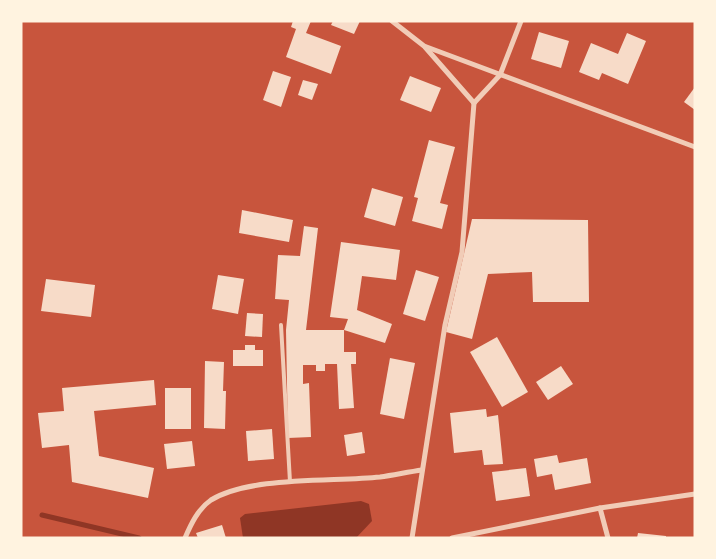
<svg xmlns="http://www.w3.org/2000/svg" width="716" height="559" font-family="'Alegreya Sans',sans-serif">
<style>
.water{fill:#8f3625}
.lines{fill:none;stroke-linecap:round;stroke-linejoin:round}
.stream{stroke:#8f3625;stroke-width:5}
.building{fill:#f7dbc8}
.service{stroke:#f1ccb7;stroke-width:4}
.minor{stroke:#f1ccb7;stroke-width:5}
</style>
<rect width="100%" height="100%" fill="#c8553d"/>
<polygon class="water" points="361,501 369,504 372,521 356,538 243,538 240,518 245,514"/>
<g class="lines">
<polyline class="stream" points="42,515 139,538"/>
</g>
<g class="building">
<polygon points="293,21 311,21 306,33 341,46 331,74 286,57 296,29 291,27"/>
<polygon points="333,21 360,21 354,34 331,25"/>
<polygon points="539,32 569,41 561,68 531,59"/>
<polygon points="627,33 646,41 628,84 602,73 599,80 579,72 591,43 618,54"/>
<polygon points="273,71 291,77 281,107 263,100"/>
<polygon points="410,76 441,88 431,112 400,100"/>
<polygon points="303,80 318,84 312,100 298,95"/>
<polygon points="695,87 695,110 684,102"/>
<polygon points="429,140 455,147 440,203 448,205 442,229 412,221 418,198 414,197"/>
<polygon points="372,188 403,197 395,226 364,217"/>
<polygon points="242,210 293,220 289,242 239,233"/>
<polygon points="472,219 588,220 589,302 533,302 532,272 488,274 472,339 446,332"/>
<polygon points="304,226 318,228 306,330 344,330 344,352 356,352 356,364 351,364 354,408 339,409 337,364 325,364 325,371 316,371 316,365 303,365 303,384 309,383 311,437 288,438 286,330 289,300 275,299 278,255 300,256"/>
<polygon points="341,242 400,250 396,280 362,276 357,310 392,324 385,343 344,330 348,319 330,317"/>
<polygon points="416,270 439,277 425,321 403,314"/>
<polygon points="218,275 244,279 238,314 212,309"/>
<polygon points="46,279 95,285 91,317 41,311"/>
<polygon points="247,313 263,314 262,337 245,336"/>
<polygon points="497,337 528,392 502,407 470,352"/>
<polygon points="245,345 255,345 255,350 263,350 263,366 233,366 233,350 245,350"/>
<polygon points="390,358 415,363 404,419 380,414"/>
<polygon points="205,361 224,362 223,391 226,391 225,429 204,428"/>
<polygon points="561,366 573,384 548,400 536,382"/>
<polygon points="154,380 156,405 94,411 99,456 154,468 148,498 72,482 69,445 42,448 38,413 64,411 62,388"/>
<rect x="165" y="388" width="26" height="41"/>
<polygon points="486,409 487,417 498,415 503,464 484,465 482,450 454,453 450,413"/>
<polygon points="272,429 274,459 248,461 246,431"/>
<polygon points="362,432 365,453 347,456 344,435"/>
<polygon points="192,441 195,466 167,469 164,444"/>
<polygon points="557,455 559,463 587,458 591,483 555,490 552,474 537,477 534,459"/>
<polygon points="526,468 530,496 496,501 492,472"/>
<polygon points="222,525 226,538 198,538 196,533"/>
<polygon points="638,533 666,536 666,538 637,538"/>
</g>
<g class="lines">
<polyline class="service" points="281,325 290,482"/>
<g class="minor">
<polyline points="392,21 424,46 695,147"/>
<polyline points="425,47 474,103"/>
<polyline points="474,103 500,75 521,21"/>
<polyline points="600,508 608,538"/>
<path d="M185,538C191,524 198,509 211,500C250,476 333,482 380,477C394,475 408,472 422,470"/>
<polyline points="412,538 445,325 462,252 474,103"/>
<polyline points="452,538 600,508 695,494"/>
</g>
</g>
<rect width="716" height="559" fill="none" stroke="#fff3e0" stroke-width="45"/>
</svg>
